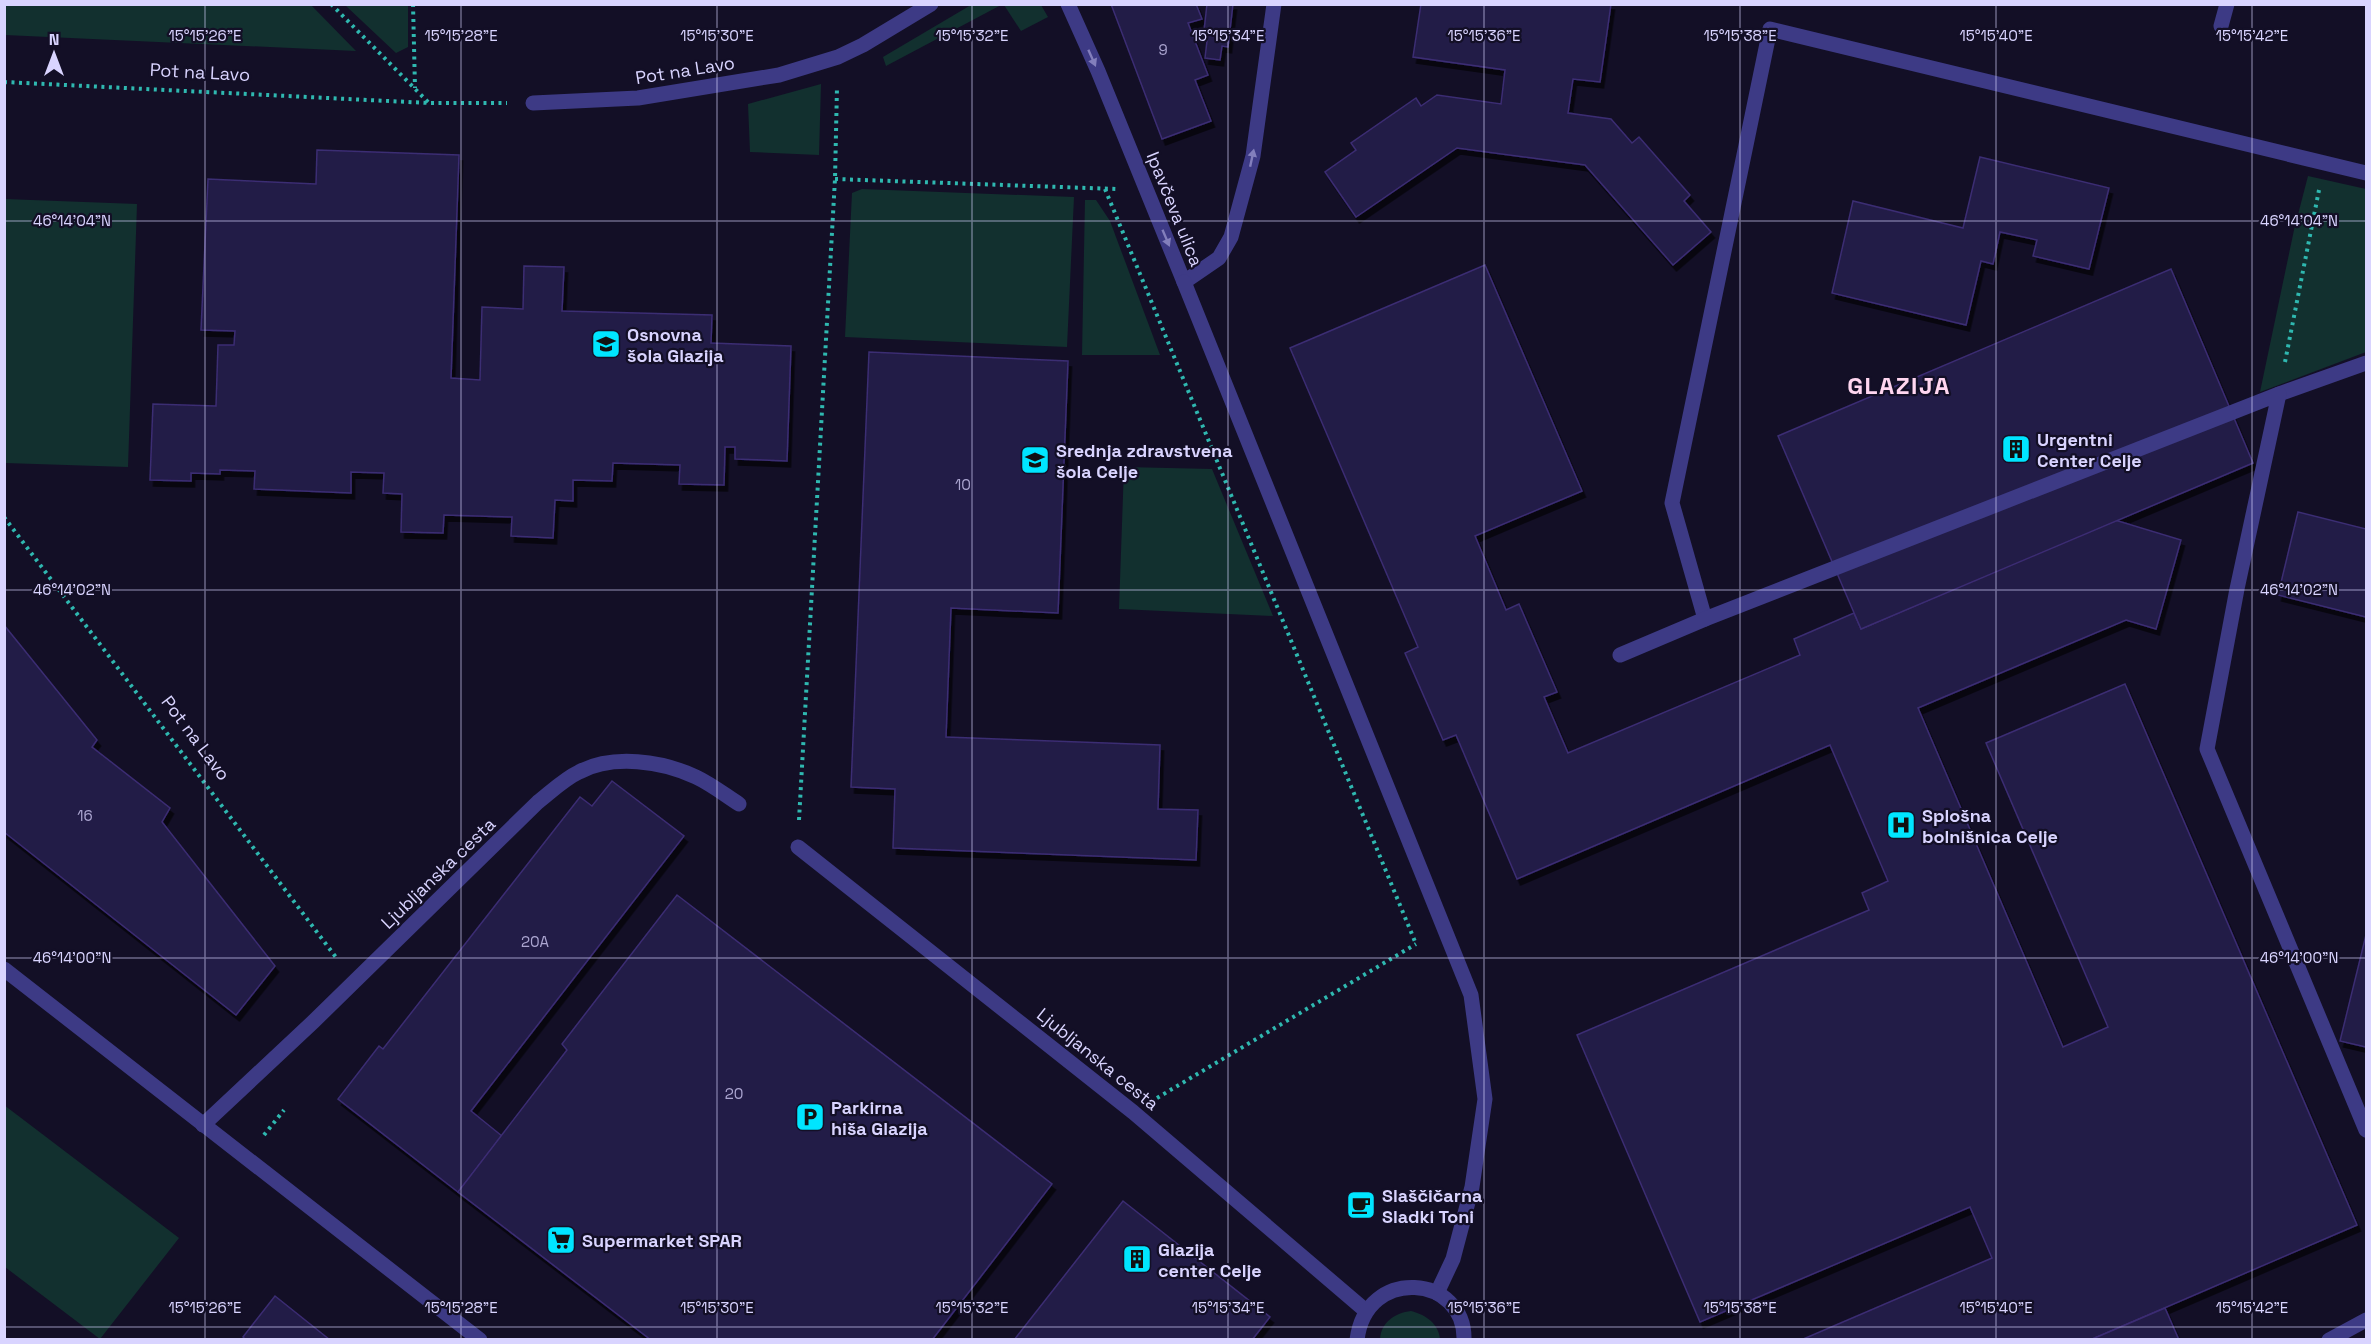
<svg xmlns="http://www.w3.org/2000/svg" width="2371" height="1344" font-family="'Space Grotesk',sans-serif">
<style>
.green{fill:#12302f}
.building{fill:#241b47;stroke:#3b2d73;stroke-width:1.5;filter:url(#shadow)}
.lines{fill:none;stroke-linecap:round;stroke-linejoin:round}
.path{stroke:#2fb8b0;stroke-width:4;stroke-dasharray:3 4.5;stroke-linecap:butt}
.minor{stroke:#3d3a85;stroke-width:15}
.oneway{fill:#837fbc}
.ticks{fill:none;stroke:#d9d4ff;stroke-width:1.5;stroke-opacity:0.45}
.labels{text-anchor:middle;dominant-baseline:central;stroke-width:4.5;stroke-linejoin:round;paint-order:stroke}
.number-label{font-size:15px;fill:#aca6d1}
.street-label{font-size:18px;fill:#d9d4ff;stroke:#130f26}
.poi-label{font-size:18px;font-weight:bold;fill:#d9d4ff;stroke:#130f26;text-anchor:start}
.district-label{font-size:24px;font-weight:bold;letter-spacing:1.5px;fill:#ffd6f0;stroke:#130f26}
.ticks-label{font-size:15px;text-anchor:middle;fill:#d9d4ff;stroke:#130f26;stroke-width:4.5;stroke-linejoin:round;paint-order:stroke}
</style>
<defs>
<filter id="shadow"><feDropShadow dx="3.5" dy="6" stdDeviation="0" flood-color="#0009"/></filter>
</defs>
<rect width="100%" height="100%" fill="#130f26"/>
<g class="green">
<polygon points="310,4 356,51 5,35 5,5"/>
<polygon points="345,5 408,5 408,47 396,53"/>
<polygon points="971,5 1001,5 886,66 883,57"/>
<polygon points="1004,5 1041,5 1048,17 1021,31"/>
<polygon points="821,84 819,155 750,152 748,104"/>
<polygon points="2308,176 2366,189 2366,352 2260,392 2294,230"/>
<polygon points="862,189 1074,197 1067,347 845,337 852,193"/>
<polygon points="5,199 137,204 128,467 5,463"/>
<polygon points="1085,200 1096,200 1110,221 1160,355 1082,355"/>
<polygon points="1124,467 1212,469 1273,616 1119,609"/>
<polygon points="4,1105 179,1238 100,1339 5,1267"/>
<path d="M1411,1311C1426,1315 1438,1323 1440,1339H1380C1381,1322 1395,1313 1411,1311Z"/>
</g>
<g class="building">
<polygon points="1111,4 1196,4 1202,19 1188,23 1208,75 1195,80 1211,121 1162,139"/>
<polygon points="1207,4 1233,4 1228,47 1222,46 1220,60 1205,58 1208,32 1204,31"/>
<polygon points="1421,4 1611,4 1600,82 1573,79 1568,113 1611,119 1632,143 1639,137 1690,195 1684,201 1711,232 1673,265 1585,165 1457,148 1356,217 1325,172 1356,150 1351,143 1416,98 1421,106 1437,95 1501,104 1505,70 1413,57"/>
<polygon points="317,150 459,155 451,378 480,380 482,307 523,309 524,266 564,267 562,311 712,315 711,343 791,346 787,461 735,459 735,447 725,447 724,485 679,484 680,465 613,463 612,481 573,480 573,501 555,500 553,538 511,536 512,517 444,515 443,533 401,532 402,494 383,493 384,473 351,472 351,493 254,489 255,471 220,470 220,474 191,473 191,481 150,480 153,404 216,406 218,345 234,345 235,331 201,330 208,179 316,184"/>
<polygon points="1980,157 2109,188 2089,269 2033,256 2037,240 2000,232 1993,264 1981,261 1966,325 1832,293 1853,201 1963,228"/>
<polygon points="1485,265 1582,491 1475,536 1506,610 1519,604 1557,692 1544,697 1568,753 1800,655 1794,639 1854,613 1861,629 2115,520 2181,540 2156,629 2126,620 1918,708 2063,1047 2108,1027 1986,743 2125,684 2357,1225 2090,1340 1801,1340 1992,1258 1970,1207 1700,1322 1577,1035 1869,910 1862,893 1888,881 1830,745 1517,879 1456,735 1443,740 1405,653 1418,647 1290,348"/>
<polygon points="2171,269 2253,463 1861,629 1778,436"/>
<polygon points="869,352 1068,361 1058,613 951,608 946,737 1160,745 1158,809 1198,810 1196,860 893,848 895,789 851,787"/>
<polygon points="2298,512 2366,529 2366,617 2278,595"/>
<polygon points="4,625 97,740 92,747 170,808 162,822 275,966 236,1015 4,832"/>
<polygon points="612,781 684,836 471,1111 502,1136 458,1192 338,1099 379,1046 383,1049 580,797 592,806"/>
<polygon points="677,895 1052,1184 932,1340 651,1340 458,1192 567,1050 562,1044"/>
<polygon points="2366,935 2366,1047 2340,1041"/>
<polygon points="1123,1201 1270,1317 1252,1340 1014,1340"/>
<polygon points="275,1296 330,1340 246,1340 243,1337"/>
<polygon points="2165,1308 2179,1340 2090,1340"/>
</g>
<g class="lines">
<g class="path">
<polyline points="331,4 429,103"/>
<polyline points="413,4 415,88"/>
<polyline points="4,82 429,103 507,103"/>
<polyline points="835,179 1116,189"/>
<polyline points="1105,189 1416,944"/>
<polyline points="2285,362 2319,190"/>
<polyline points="4,517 338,960"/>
<polyline points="799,820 835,179 837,87"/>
<polyline points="1157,1098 1416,944"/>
<polyline points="264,1135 284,1110"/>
</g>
<g class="minor">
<polyline points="1068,4 1098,71 1184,282 1219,258 1231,237 1253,156 1274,4"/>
<polyline points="2221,26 2227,4"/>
<polyline points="533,103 638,98 779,75 838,57 863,45 931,4"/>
<polyline points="1184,282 1471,995 1485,1099 1472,1187 1453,1259 1437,1293"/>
<polyline points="2279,394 2366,363"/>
<polyline points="1705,619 1672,503 1770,29 2366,173"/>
<polyline points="1620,655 1705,619 2279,394 2237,589 2207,749 2366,1130"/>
<polyline points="798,847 1133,1112 1366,1311"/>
<polyline points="4,969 480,1340"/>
<path d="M203,1125L313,1022L538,802C551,792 564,779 579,772C613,754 662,761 696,777C711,784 725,795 739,804"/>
<path d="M1357,1340C1366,1265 1466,1275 1464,1340"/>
<polyline points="2329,1340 2366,1320"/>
</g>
</g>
<defs><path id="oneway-solid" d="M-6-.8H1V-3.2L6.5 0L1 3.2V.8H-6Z" transform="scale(1.5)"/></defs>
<g class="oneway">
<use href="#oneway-solid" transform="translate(1092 58) rotate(66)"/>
<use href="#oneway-solid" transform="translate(1252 158) rotate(-78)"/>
<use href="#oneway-solid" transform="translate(1166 238) rotate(67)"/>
</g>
<path class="ticks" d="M205,4V1340M461,4V1340M717,4V1340M972,4V1340M1228,4V1340M1484,4V1340M1740,4V1340M1996,4V1340M2252,4V1340M4,221H2366M4,590H2366M4,958H2366M4,1327H2366"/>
<defs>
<g id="school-square" transform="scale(1.5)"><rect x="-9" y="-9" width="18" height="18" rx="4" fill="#00e5ff" stroke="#130f26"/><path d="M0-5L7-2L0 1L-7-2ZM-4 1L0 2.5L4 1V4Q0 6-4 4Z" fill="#111"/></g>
<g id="building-square" transform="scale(1.5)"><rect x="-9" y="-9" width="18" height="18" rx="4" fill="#00e5ff" stroke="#130f26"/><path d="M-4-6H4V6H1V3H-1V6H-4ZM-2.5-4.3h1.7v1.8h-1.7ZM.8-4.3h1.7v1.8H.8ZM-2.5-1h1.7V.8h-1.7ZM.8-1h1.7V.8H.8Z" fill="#111"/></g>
<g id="hospital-square" transform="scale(1.5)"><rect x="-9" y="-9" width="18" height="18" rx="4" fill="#00e5ff" stroke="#130f26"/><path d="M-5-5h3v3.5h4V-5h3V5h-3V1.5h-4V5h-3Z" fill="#111"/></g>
<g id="parking-square" transform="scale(1.5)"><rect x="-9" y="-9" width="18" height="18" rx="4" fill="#00e5ff" stroke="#130f26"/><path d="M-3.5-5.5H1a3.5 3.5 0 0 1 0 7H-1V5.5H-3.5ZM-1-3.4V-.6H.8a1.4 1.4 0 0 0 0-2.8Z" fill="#111"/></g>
<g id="cafe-square" transform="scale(1.5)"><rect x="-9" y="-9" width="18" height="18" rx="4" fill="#00e5ff" stroke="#130f26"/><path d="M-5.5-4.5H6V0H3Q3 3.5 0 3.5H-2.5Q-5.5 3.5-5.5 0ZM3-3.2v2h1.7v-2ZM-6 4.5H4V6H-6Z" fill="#111"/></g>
<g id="supermarket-square" transform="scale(1.5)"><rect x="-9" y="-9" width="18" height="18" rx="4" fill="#00e5ff" stroke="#130f26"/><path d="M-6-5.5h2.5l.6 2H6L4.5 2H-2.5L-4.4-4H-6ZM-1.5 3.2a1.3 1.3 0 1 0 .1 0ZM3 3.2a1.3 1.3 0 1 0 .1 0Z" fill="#111"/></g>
</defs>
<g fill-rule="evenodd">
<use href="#school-square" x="606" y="344"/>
<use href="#building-square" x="2016" y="449"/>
<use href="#school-square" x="1035" y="460"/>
<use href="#hospital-square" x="1901" y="825"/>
<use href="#parking-square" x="810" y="1117"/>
<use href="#cafe-square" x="1361" y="1205"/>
<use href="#supermarket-square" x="561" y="1240"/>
<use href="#building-square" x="1137" y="1259"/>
</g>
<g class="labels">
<g class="number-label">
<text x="1163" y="49">9</text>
<text x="963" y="484">10</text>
<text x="85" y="815">16</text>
<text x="535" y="941">20A</text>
<text x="734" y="1093">20</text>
</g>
<g class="street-label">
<text transform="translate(685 70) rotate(-9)">Pot na Lavo</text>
<text transform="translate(200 72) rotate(3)">Pot na Lavo</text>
<text transform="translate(1175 209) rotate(68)">Ipavčeva ulica</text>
<text transform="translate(196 738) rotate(53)">Pot na Lavo</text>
<text transform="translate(438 873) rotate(-44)">Ljubljanska cesta</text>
<text transform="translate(1098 1059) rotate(39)">Ljubljanska cesta</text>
</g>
<g class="poi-label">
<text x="627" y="334">Osnovna<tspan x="627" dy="21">šola Glazija</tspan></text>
<text x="2037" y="439">Urgentni<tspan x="2037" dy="21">Center Celje</tspan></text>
<text x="1056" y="450">Srednja zdravstvena<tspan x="1056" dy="21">šola Celje</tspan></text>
<text x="1922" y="815">Splošna<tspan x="1922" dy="21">bolnišnica Celje</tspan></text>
<text x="831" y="1107">Parkirna<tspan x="831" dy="21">hiša Glazija</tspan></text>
<text x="1382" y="1195">Slaščičarna<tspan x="1382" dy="21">Sladki Toni</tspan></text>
<text x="582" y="1240">Supermarket SPAR</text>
<text x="1158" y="1249">Glazija<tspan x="1158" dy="21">center Celje</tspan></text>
</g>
<g class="district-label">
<text x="1899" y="385">GLAZIJA</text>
</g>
</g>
<g class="ticks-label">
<text x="205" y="41">15°15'26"E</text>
<text x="461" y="41">15°15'28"E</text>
<text x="717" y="41">15°15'30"E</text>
<text x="972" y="41">15°15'32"E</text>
<text x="1228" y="41">15°15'34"E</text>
<text x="1484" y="41">15°15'36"E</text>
<text x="1740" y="41">15°15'38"E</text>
<text x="1996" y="41">15°15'40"E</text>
<text x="2252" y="41">15°15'42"E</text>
<text x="72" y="226">46°14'04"N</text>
<text x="2299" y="226">46°14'04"N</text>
<text x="72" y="595">46°14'02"N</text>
<text x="2299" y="595">46°14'02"N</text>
<text x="72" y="963">46°14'00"N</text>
<text x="2299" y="963">46°14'00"N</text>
<text x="205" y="1313">15°15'26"E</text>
<text x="461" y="1313">15°15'28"E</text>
<text x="717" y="1313">15°15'30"E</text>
<text x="972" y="1313">15°15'32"E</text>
<text x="1228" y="1313">15°15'34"E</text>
<text x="1484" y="1313">15°15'36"E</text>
<text x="1740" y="1313">15°15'38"E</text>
<text x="1996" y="1313">15°15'40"E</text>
<text x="2252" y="1313">15°15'42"E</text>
</g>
<rect width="2371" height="1344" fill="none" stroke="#d9d4ff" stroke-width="12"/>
<g transform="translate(54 54)" stroke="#130f26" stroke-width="4.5" paint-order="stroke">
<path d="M0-4.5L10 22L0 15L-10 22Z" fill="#d9d4ff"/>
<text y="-9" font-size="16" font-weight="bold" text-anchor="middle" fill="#d9d4ff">N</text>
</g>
</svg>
